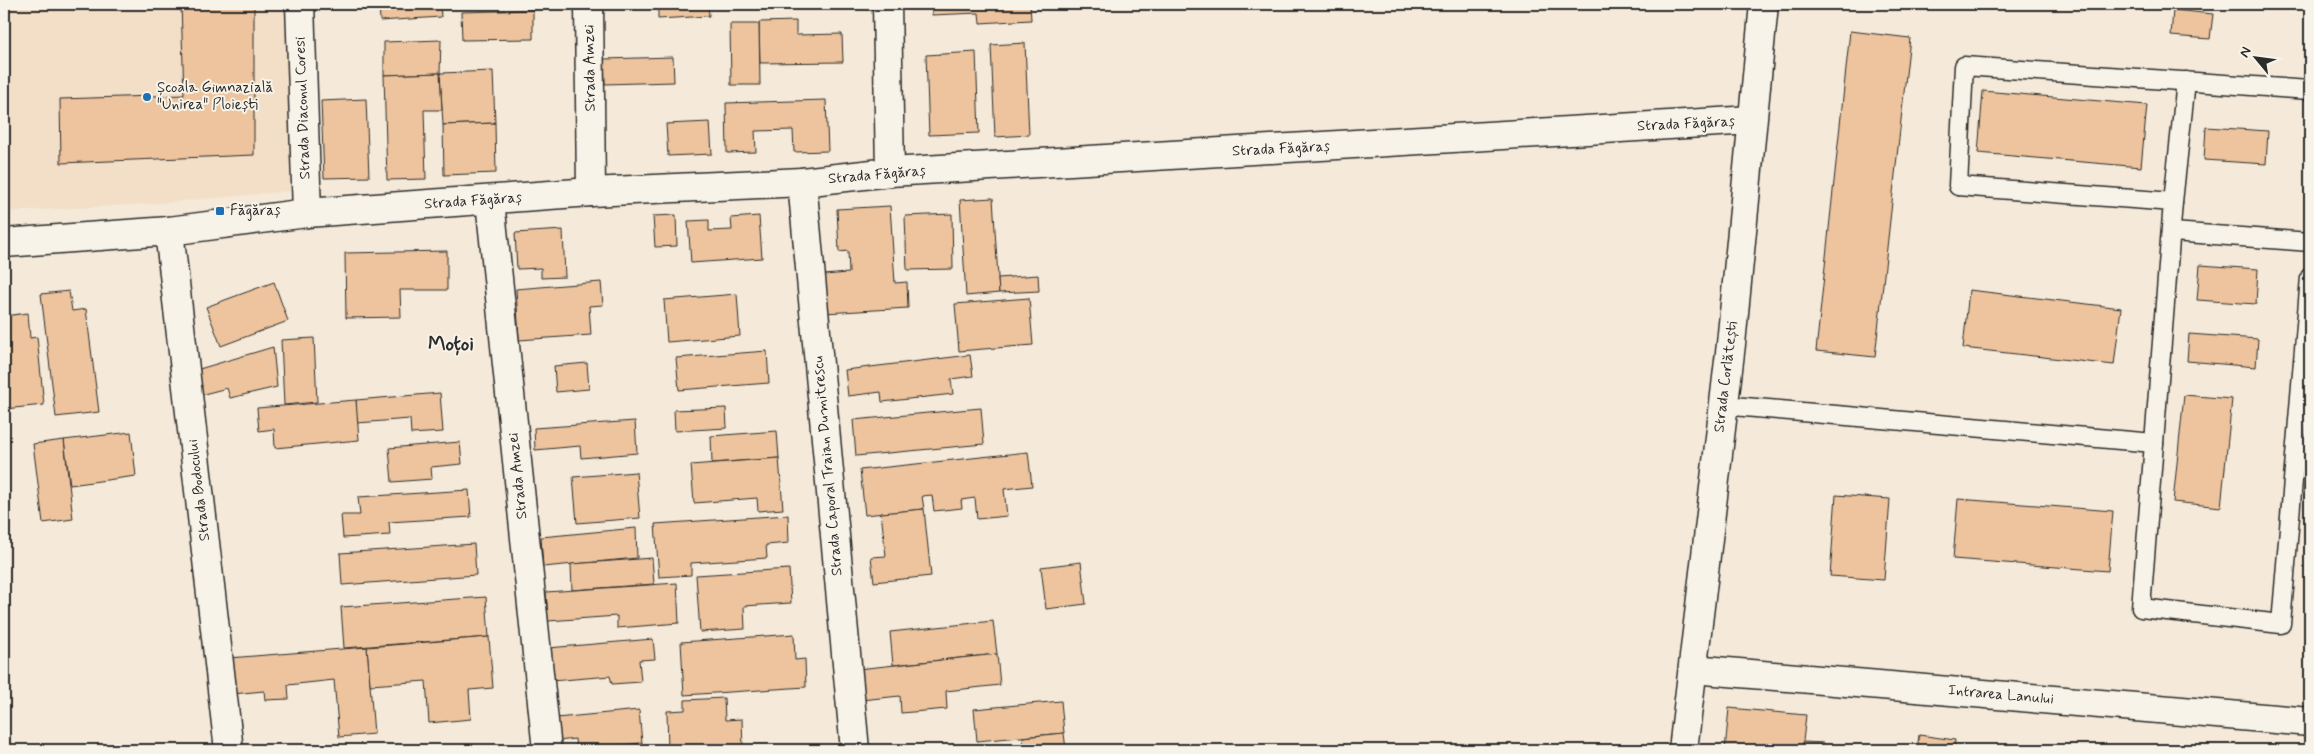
<svg xmlns="http://www.w3.org/2000/svg" width="2314" height="754" font-family="Mynerve,sans-serif">
<style>
.built{fill:#f3dfc7}
.building{fill:#edc49d;stroke:#2b2b2b}
.lines{fill:none;stroke-linecap:round;stroke-linejoin:round}
.lane-casing{stroke:#2b2b2b;stroke-width:21}
.street-casing{stroke:#2b2b2b;stroke-width:31}
.secondary-casing{stroke:#2b2b2b;stroke-width:31}
.lane{stroke:#f7f3e8;stroke-width:18}
.street{stroke:#f7f3e8;stroke-width:28}
.secondary{stroke:#f7f3e8;stroke-width:28}
.poi-dot{fill:#1f6fb2;stroke:#f7f3e8;stroke-width:2}
.labels{text-anchor:middle;dominant-baseline:central;stroke-width:4;stroke-linejoin:round;paint-order:stroke}
.street-label{font-size:15px;fill:#2b2b2b;stroke:#f7f3e8}
.poi-label{font-size:15px;fill:#2b2b2b;stroke:#f7f3e8;text-anchor:start}
.district-label{font-size:20px;font-weight:bold;fill:#2b2b2b;stroke:#f7f3e8}
</style>
<rect width="100%" height="100%" fill="#f5ead9"/>
<filter id="ink" filterUnits="userSpaceOnUse"><feTurbulence type="fractalNoise" baseFrequency=".02" numOctaves="2"/><feDisplacementMap in="SourceGraphic" scale="10" xChannelSelector="R" yChannelSelector="G"/><feConvolveMatrix kernelMatrix="1 2 1 2 8 2 1 2 1" color-interpolation-filters="sRGB"/></filter>
<g filter="url(#ink)">
<polygon class="built" points="4,4 290,4 290,191 152,204 4,212"/>
<g class="building">
<polygon points="181,4 254,4 254,155 61,163 60,99 184,95"/>
<polygon points="379,4 440,4 441,17 380,21"/>
<polygon points="658,4 708,4 709,16 658,19"/>
<polygon points="907,4 1030,4 1031,20 980,23 979,13 932,15 931,4 907,5"/>
<polygon points="533,10 533,39 462,40 461,12"/>
<polygon points="2173,10 2213,14 2210,39 2171,36"/>
<polygon points="796,21 796,35 842,34 843,62 760,63 759,22"/>
<polygon points="730,24 759,24 760,85 731,85"/>
<polygon points="1850,31 1910,38 1875,357 1816,351"/>
<polygon points="441,40 440,73 384,75 384,42"/>
<polygon points="1025,43 1029,135 995,137 991,45"/>
<polygon points="976,52 979,133 929,135 926,55"/>
<polygon points="673,57 674,82 605,84 604,59"/>
<polygon points="493,71 495,123 443,125 440,73"/>
<polygon points="440,73 442,110 424,110 426,179 387,180 384,75"/>
<polygon points="1983,91 2147,105 2141,167 1978,153"/>
<polygon points="366,99 369,177 324,178 321,101"/>
<polygon points="826,100 828,151 794,152 793,130 755,131 756,152 727,153 726,103"/>
<polygon points="710,122 712,154 668,156 666,124"/>
<polygon points="495,123 496,173 444,175 443,125"/>
<polygon points="2206,127 2268,131 2266,164 2204,160"/>
<polygon points="993,198 999,293 966,296 960,200"/>
<polygon points="890,206 895,283 907,282 908,308 825,313 823,275 849,273 848,251 839,252 837,209"/>
<polygon points="952,214 953,269 907,270 905,216"/>
<polygon points="676,215 677,246 655,247 653,216"/>
<polygon points="759,216 762,258 691,263 688,221 709,220 709,231 732,230 731,218"/>
<polygon points="563,230 565,277 541,278 541,268 517,269 515,233"/>
<polygon points="447,251 447,290 400,290 401,317 346,318 345,253"/>
<polygon points="2200,265 2258,269 2256,304 2197,300"/>
<polygon points="1038,275 1039,291 999,293 998,278"/>
<polygon points="274,282 288,321 221,346 206,307"/>
<polygon points="601,282 603,305 589,306 591,335 519,340 516,289"/>
<polygon points="1969,290 2121,308 2114,365 1963,348"/>
<polygon points="69,291 72,311 86,309 99,412 56,417 41,294"/>
<polygon points="737,294 740,336 667,342 664,300"/>
<polygon points="1029,298 1033,345 959,351 955,304"/>
<polygon points="28,313 30,338 37,337 44,405 4,409 4,316"/>
<polygon points="2189,334 2258,339 2256,367 2187,361"/>
<polygon points="314,338 317,402 284,405 281,340"/>
<polygon points="273,347 277,387 230,398 227,388 200,395 196,370"/>
<polygon points="767,351 769,383 679,390 676,358"/>
<polygon points="970,355 973,376 951,379 953,394 882,402 881,392 848,396 845,370"/>
<polygon points="587,363 589,389 556,392 554,366"/>
<polygon points="440,393 443,432 411,434 410,419 357,423 356,400"/>
<polygon points="2184,395 2232,399 2221,507 2173,502"/>
<polygon points="356,400 359,440 275,448 274,429 259,431 257,408"/>
<polygon points="726,408 727,428 675,431 674,410"/>
<polygon points="981,408 984,444 856,456 853,420"/>
<polygon points="635,421 637,453 581,458 580,446 535,450 534,428"/>
<polygon points="777,431 779,458 712,463 711,436"/>
<polygon points="131,432 136,476 70,485 64,440"/>
<polygon points="64,440 73,519 43,523 33,444"/>
<polygon points="460,442 462,464 431,467 432,479 392,482 389,448"/>
<polygon points="1028,452 1032,486 1004,489 1007,516 977,519 975,498 961,500 962,508 934,511 932,495 922,496 924,509 865,515 860,470"/>
<polygon points="779,458 783,509 758,511 757,498 694,503 691,465"/>
<polygon points="636,472 640,518 577,523 573,477"/>
<polygon points="469,490 471,517 389,522 390,535 343,538 341,515 360,515 358,497"/>
<polygon points="1836,495 1890,499 1884,580 1830,576"/>
<polygon points="1958,499 2113,511 2108,571 1953,559"/>
<polygon points="924,509 931,576 874,582 871,557 886,556 881,513"/>
<polygon points="788,515 789,543 766,545 767,558 691,563 691,575 659,577 655,524"/>
<polygon points="636,528 637,558 543,567 541,537"/>
<polygon points="474,544 476,575 342,585 340,553"/>
<polygon points="652,558 654,584 572,590 571,564"/>
<polygon points="1081,562 1086,604 1046,609 1041,567"/>
<polygon points="789,569 791,603 744,606 745,629 700,632 696,575"/>
<polygon points="677,583 679,623 617,628 617,616 548,621 546,592"/>
<polygon points="486,597 489,637 344,648 341,607"/>
<polygon points="993,621 997,654 893,665 890,632"/>
<polygon points="794,634 795,660 805,659 806,687 684,695 681,642"/>
<polygon points="489,637 493,688 469,690 471,719 429,723 426,681 370,685 367,647"/>
<polygon points="653,639 655,659 639,660 641,682 612,684 610,676 551,681 548,648"/>
<polygon points="367,647 374,734 339,737 334,680 288,685 289,699 265,700 264,691 232,694 229,658"/>
<polygon points="997,654 1000,685 946,691 947,709 901,713 900,696 861,700 858,669"/>
<polygon points="724,698 725,720 742,719 743,750 668,750 667,711 685,710 685,700"/>
<polygon points="1061,701 1064,733 977,741 974,709"/>
<polygon points="1729,708 1806,715 1802,750 1725,750"/>
<polygon points="639,710 642,743 576,749 575,739 558,741 556,718"/>
<polygon points="1064,733 1066,750 1024,750 1023,737"/>
<polygon points="1919,735 1955,740 1954,750 1917,750"/>
<polygon points="1803,742 1824,743 1824,750 1802,750"/>
</g>
<g class="lines">
<g class="lane-casing">
<g id="lane">
<polyline points="2310,90 1964,66 1958,186 2173,202 2141,608 2281,624 2310,277"/>
<polyline points="2173,202 2186,81"/>
<polyline points="2172,232 2310,242"/>
<polyline points="1722,405 2154,443"/>
</g>
</g>
<g class="street-casing">
<g id="street">
<polyline points="300,4 307,213"/>
<polyline points="589,4 591,192"/>
<polyline points="887,4 890,172"/>
<polyline points="802,182 855,750"/>
<polyline points="490,201 547,750"/>
<polyline points="169,231 229,750"/>
<polyline points="4,243 169,231 307,213 591,192 802,182 890,172 1752,120"/>
<polyline points="1693,669 2310,722"/>
</g>
</g>
<g class="secondary-casing">
<polyline id="secondary" points="1683,750 1731,344 1764,4"/>
</g>
<use href="#lane" class="lane"/>
<use href="#street" class="street"/>
<use href="#secondary" class="secondary"/>
</g>
</g>
<g class="poi-dot">
<circle cx="147" cy="97" r="5"/>
<rect x="215" y="206" width="10" height="10" rx="2.5"/>
</g>
<g class="labels">
<g class="street-label">
<text transform="translate(590 68) rotate(-91)">Strada Amzei</text>
<text transform="translate(303 108) rotate(-92)">Strada Diaconul Coresi</text>
<text transform="translate(1686 124) rotate(-3)">Strada Făgăraș</text>
<text transform="translate(1281 149) rotate(-3)">Strada Făgăraș</text>
<text transform="translate(877 175) rotate(-5)">Strada Făgăraș</text>
<text transform="translate(473 201) rotate(-4)">Strada Făgăraș</text>
<text transform="translate(1726 377) rotate(-83)">Strada Corlătești</text>
<text transform="translate(828 466) rotate(-95)">Strada Caporal Traian Dumitrescu</text>
<text transform="translate(518 476) rotate(-96)">Strada Amzei</text>
<text transform="translate(199 490) rotate(-97)">Strada Bodocului</text>
<text transform="translate(2001 695) rotate(5)">Intrarea Lanului</text>
</g>
<g class="poi-label">
<text x="157" y="88">Școala Gimnazială<tspan x="157" dy="17">"Unirea" Ploiești</tspan></text>
<text x="230" y="211">Făgăraș</text>
</g>
<g class="district-label">
<text x="451" y="344">Moțoi</text>
</g>
</g>
<rect width="2314" height="754" fill="none" stroke="#f7f3e8" stroke-width="20"/>
<rect x="10" y="10" width="2294" height="734" fill="none" stroke="#2b2b2b" stroke-width="2" filter="url(#ink)"/>
<g transform="translate(2256 58) rotate(299)" stroke="#f7f3e8" stroke-width="4" paint-order="stroke">
<path d="M0-4L9 19L0 12L-9 19Z" fill="#2b2b2b"/>
<text y="-8" font-size="14" font-weight="bold" text-anchor="middle" fill="#2b2b2b">N</text>
</g>
</svg>
